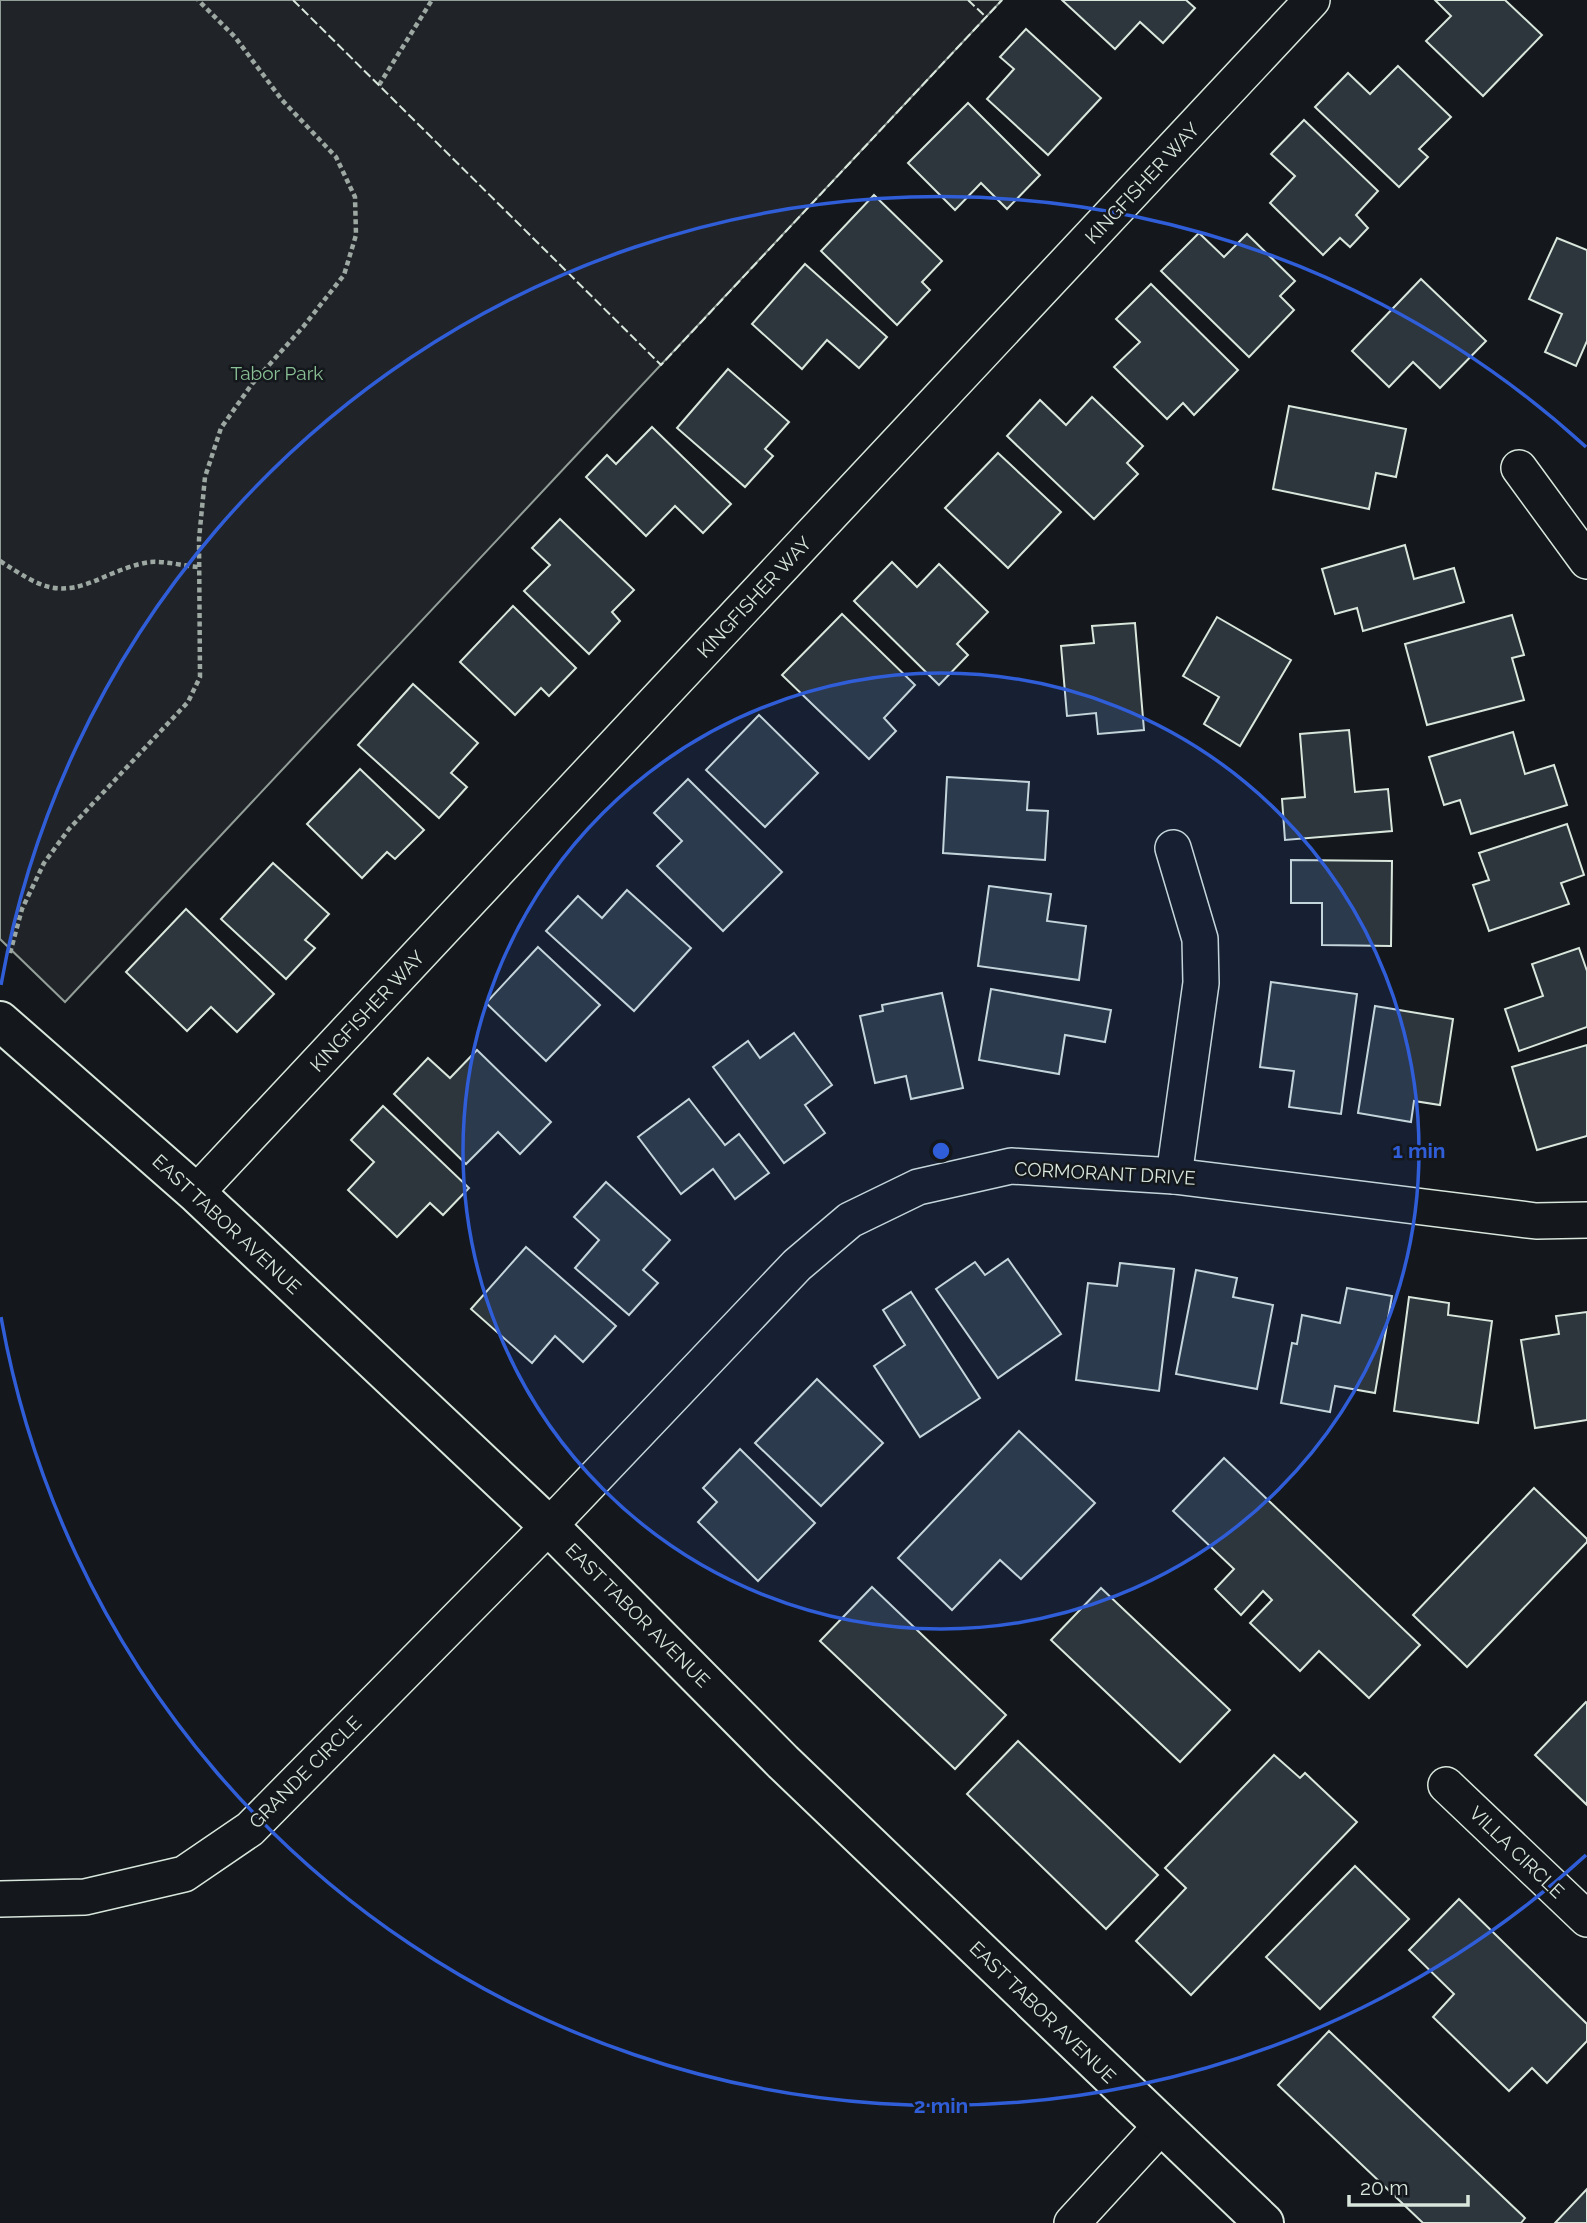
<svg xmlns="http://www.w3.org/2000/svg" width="1587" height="2223" font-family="Raleway,sans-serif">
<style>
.green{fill:#202428;stroke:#939e99;stroke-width:2}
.building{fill:#2c363c;stroke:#d8e6dc;stroke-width:2}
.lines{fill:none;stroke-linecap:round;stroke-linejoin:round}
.minor-casing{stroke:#d8e6dc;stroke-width:38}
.secondary-casing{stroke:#d8e6dc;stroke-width:42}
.path{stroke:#9da8a2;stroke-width:4.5;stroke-dasharray:5 3.5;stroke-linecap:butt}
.minor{stroke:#14181c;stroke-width:35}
.secondary{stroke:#14181c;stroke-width:38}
.fence{stroke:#d8e6dc;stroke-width:2;stroke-dasharray:9 3.5;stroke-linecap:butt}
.ring{fill:none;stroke:#305dd8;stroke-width:3.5}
.labels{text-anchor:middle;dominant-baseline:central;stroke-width:5;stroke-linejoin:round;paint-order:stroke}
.street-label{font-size:19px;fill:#d8e6dc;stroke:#14181c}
.park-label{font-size:19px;fill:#8ac095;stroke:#14181c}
.centre{fill:#305dd8;stroke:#14181c;stroke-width:3.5}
.ring-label{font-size:21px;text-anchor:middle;font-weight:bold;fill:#305dd8;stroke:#14181c;stroke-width:5;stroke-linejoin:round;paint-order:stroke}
</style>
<rect width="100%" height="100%" fill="#14181c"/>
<polygon class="green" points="0,0 1002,0 65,1002 0,939"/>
<g class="building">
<polygon points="1062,0 1186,0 1195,8 1163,43 1140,22 1115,49"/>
<polygon points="1435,0 1505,0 1542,35 1483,96 1426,41 1451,16"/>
<polygon points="1026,29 1101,98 1048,155 987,99 1014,69 1000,57"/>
<polygon points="1398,66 1451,117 1419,149 1428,157 1399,187 1315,107 1348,73 1370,94"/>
<polygon points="968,103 1040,175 1007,209 981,183 955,210 908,163"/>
<polygon points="1304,120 1378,191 1356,215 1368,228 1350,247 1340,238 1323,255 1270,203 1295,176 1271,154"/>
<polygon points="874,195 942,261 922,282 930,290 897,325 821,251"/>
<polygon points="1199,233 1224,257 1247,234 1295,281 1280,296 1294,310 1249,357 1161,271"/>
<polygon points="1557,238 1587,250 1587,341 1576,366 1545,352 1562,314 1529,299"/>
<polygon points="805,264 887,337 859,368 827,340 802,369 752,324"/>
<polygon points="1421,279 1486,341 1440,388 1413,362 1389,387 1352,351"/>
<polygon points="1151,284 1238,370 1194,415 1183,403 1167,419 1114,367 1140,342 1116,319"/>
<polygon points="728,369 789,422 765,449 773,456 745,487 677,428"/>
<polygon points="1092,397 1143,446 1127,463 1138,474 1094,519 1007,436 1040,400 1066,425"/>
<polygon points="1289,406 1406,429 1396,477 1376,473 1369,509 1273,489"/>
<polygon points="652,427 731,504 703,533 675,506 646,536 586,477 607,455 616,464"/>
<polygon points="998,453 1061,512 1008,568 945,508"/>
<polygon points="560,519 634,590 612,612 620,621 589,654 524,591 550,565 532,548"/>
<polygon points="1405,545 1414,579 1454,568 1464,602 1363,631 1357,608 1335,614 1322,569"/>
<polygon points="892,562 917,587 939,564 988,612 957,644 968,655 939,685 854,601"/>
<polygon points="513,606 576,668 549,696 541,688 515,715 460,662"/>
<polygon points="842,614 915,685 884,718 896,731 869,759 782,675"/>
<polygon points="1512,615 1524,655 1512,658 1524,700 1427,725 1405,644"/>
<polygon points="1217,617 1291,660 1240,746 1204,724 1219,697 1183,676"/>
<polygon points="1135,623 1144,730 1098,734 1096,713 1067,716 1061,646 1094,643 1092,626"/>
<polygon points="413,684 478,743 451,773 467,787 439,818 358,745"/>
<polygon points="759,715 818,773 765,827 706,770"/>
<polygon points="1349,730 1355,792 1388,789 1392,831 1285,840 1282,799 1305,797 1300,734"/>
<polygon points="1513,732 1525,774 1554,765 1567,805 1471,834 1460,800 1444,805 1429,757"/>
<polygon points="360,769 424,830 395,859 387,852 362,878 307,824"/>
<polygon points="947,777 1029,782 1027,810 1048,811 1045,860 943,853"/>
<polygon points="688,779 782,872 723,931 657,866 682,841 654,813"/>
<polygon points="1567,824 1584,875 1561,883 1569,904 1489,931 1473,885 1489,880 1479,853"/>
<polygon points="1291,860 1392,861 1391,946 1322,945 1322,903 1291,903"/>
<polygon points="273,863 329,914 305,940 315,948 286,979 221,919"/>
<polygon points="989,886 1051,894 1047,921 1086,926 1079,980 978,966"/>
<polygon points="627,890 691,948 634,1011 546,931 578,896 602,918"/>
<polygon points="186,909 274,994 237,1032 211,1007 187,1031 126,972"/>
<polygon points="538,947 600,1005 546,1061 486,1003"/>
<polygon points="1579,948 1587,971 1587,1027 1519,1051 1505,1009 1543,996 1532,964"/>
<polygon points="1271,982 1357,994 1341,1114 1289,1107 1294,1071 1260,1067"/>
<polygon points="991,989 1111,1010 1105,1042 1065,1035 1059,1074 979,1060"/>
<polygon points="942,993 963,1088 911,1099 906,1076 875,1083 860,1016 883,1011 882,1005"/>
<polygon points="1375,1006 1453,1019 1440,1105 1414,1101 1411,1122 1358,1113"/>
<polygon points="794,1033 832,1085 805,1105 825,1133 784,1163 713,1067 748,1041 760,1058"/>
<polygon points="1587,1045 1587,1136 1537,1150 1512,1067"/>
<polygon points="477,1050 551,1122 520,1154 498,1132 466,1164 394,1094 428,1058 450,1078"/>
<polygon points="689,1099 725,1145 739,1134 769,1173 735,1199 713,1169 681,1194 638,1137"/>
<polygon points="383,1106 469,1188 443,1215 430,1203 397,1237 348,1190 374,1162 351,1140"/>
<polygon points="606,1182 670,1240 643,1270 658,1283 629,1315 575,1268 599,1240 574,1217"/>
<polygon points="526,1247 616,1326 583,1362 555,1336 532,1363 471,1309"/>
<polygon points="1008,1259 1061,1334 998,1378 936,1289 975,1262 985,1275"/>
<polygon points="1120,1263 1174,1269 1159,1391 1076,1380 1088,1283 1117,1286"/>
<polygon points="1196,1270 1237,1278 1233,1297 1273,1305 1257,1389 1176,1374"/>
<polygon points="1347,1288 1392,1296 1375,1393 1335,1386 1330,1412 1281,1403 1292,1343 1297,1344 1302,1315 1340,1323"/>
<polygon points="911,1292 980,1398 920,1437 874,1366 905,1345 883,1310"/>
<polygon points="1409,1297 1449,1303 1448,1315 1492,1321 1478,1423 1394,1411"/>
<polygon points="1587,1312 1587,1420 1535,1428 1521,1340 1559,1334 1556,1316"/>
<polygon points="817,1379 883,1443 821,1506 755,1443"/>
<polygon points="1019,1431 1095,1503 1021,1579 1000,1560 952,1610 898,1558"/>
<polygon points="740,1449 815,1523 758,1581 698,1522 717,1502 703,1488"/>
<polygon points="1224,1458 1420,1645 1369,1698 1319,1651 1300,1671 1250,1623 1272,1600 1263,1591 1241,1615 1215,1589 1234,1569 1173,1511"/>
<polygon points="1534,1488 1587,1539 1587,1542 1467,1667 1413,1615"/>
<polygon points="872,1587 1006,1715 955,1769 820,1641"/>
<polygon points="1101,1588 1230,1710 1180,1762 1051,1640"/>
<polygon points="1586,1702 1587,1703 1587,1805 1535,1755"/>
<polygon points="1018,1741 1158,1875 1106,1929 967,1794"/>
<polygon points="1274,1755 1300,1778 1305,1773 1357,1822 1191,1995 1136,1941 1186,1888 1165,1868"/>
<polygon points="1355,1866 1409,1919 1320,2009 1266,1957"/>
<polygon points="1459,1899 1587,2024 1587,2041 1547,2083 1532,2068 1509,2091 1433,2017 1454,1994 1409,1950"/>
<polygon points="1329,2031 1525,2218 1521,2223 1423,2223 1278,2085"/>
<polygon points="1587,2189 1587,2223 1555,2223"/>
</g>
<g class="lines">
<g class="minor-casing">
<g id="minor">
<polyline points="1519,468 1587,561"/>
<polyline points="1173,848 1200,939 1201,983 1174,1176"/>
<polyline points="196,1193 1312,0"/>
<polyline points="1446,1785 1587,1919"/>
<polyline points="0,1899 85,1897 184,1874 250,1829 549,1526 797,1265 850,1220 918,1187 1011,1166 1174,1176 1536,1221 1587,1220"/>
<polyline points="1072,2223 1161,2126"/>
</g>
</g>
<g class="secondary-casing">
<polyline id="secondary" points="0,1021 196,1193 549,1526 783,1762 1264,2223"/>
</g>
<g class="path">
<polyline points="379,85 432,0"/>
<path d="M0,561C41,587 56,599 104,577C118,571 135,564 150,562C166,561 184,566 199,567"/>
<polyline points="10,953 22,909 44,863 69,829 188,702 200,677 199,539 205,477 221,428 252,384 303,327 344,275 356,235 355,197 336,157 282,100 235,37 198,0"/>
</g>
<use href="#minor" class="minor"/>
<use href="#secondary" class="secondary"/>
<g class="fence">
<polyline points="293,0 661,365 1002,0"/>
<polyline points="968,0 986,17"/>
</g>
</g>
<circle cx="941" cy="1151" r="478" fill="#305dd8" fill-opacity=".12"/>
<g class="ring">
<circle cx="941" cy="1151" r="478"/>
<path d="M1586 1855A955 955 0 0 1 1 1317M1 985A955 955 0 0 1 1586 447"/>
</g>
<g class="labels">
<g class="street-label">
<text transform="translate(1142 183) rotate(-47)">KINGFISHER WAY</text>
<text transform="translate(754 597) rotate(-47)">KINGFISHER WAY</text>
<text transform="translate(367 1011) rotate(-47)">KINGFISHER WAY</text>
<text transform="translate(1105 1173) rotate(3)">CORMORANT DRIVE</text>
<text transform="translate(227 1224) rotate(43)">EAST TABOR AVENUE</text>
<text transform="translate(638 1615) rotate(45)">EAST TABOR AVENUE</text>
<text transform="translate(305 1772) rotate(-45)">GRANDE CIRCLE</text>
<text transform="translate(1517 1852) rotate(44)">VILLA CIRCLE</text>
<text transform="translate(1043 2012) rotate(44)">EAST TABOR AVENUE</text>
</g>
<g class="park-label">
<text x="277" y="373">Tabor Park</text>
</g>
</g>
<circle cx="941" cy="1151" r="10" class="centre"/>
<g class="ring-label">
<text x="1419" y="1158">1 min</text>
<text x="941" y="2113">2 min</text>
</g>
<path d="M1349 2195v10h119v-10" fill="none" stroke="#d8e6dc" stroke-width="3.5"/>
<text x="1360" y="2195" font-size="21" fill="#d8e6dc" stroke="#14181c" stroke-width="5" paint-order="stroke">20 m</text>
</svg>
